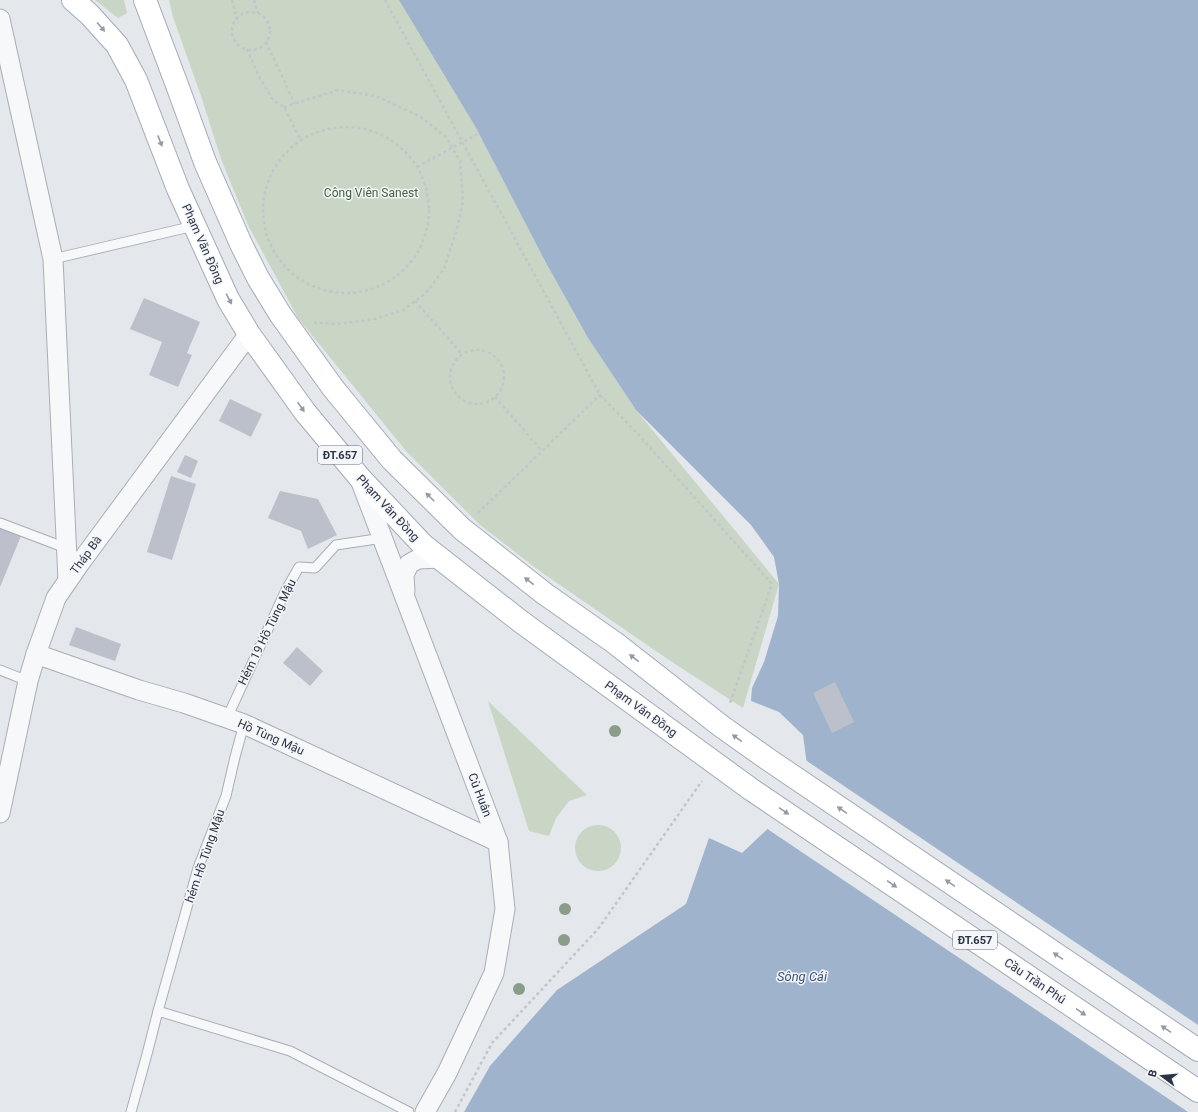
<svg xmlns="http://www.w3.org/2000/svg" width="1198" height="1112" font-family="Roboto,sans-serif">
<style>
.green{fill:#c9d6c5}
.water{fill:#9fb4cc}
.pier{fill:#e4e7ec}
.building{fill:#bbc0ca}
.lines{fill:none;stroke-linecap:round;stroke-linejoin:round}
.lane-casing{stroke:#a9aeb7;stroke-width:11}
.street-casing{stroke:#a9aeb7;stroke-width:21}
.primary-casing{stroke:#a3abb8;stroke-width:24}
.path{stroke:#c2c5cb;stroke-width:2.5;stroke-dasharray:3 3;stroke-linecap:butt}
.lane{stroke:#f7f8fa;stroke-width:9}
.street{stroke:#f7f8fa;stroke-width:19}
.primary{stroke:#fff;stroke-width:22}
.tree{fill:#899d89}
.oneway{fill:#959aa2}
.labels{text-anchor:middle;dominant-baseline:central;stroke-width:3;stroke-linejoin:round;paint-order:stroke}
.shield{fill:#f4f6f9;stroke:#676e7b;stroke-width:1}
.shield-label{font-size:11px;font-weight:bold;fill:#2b3445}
.park-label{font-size:12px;fill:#3f6138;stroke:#f4f6f9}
.street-label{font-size:12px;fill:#2b3445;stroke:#f4f6f9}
.water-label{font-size:13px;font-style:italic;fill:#34527a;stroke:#f4f6f9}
</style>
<rect width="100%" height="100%" fill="#e4e7ec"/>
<g class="green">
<polygon points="95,0 124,0 127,13 118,18"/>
<polygon points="169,0 405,0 475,126 546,263 588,338 636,410 779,584 743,708 666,658 541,572 479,524 406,451 350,382 298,318 248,225 221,159 201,96 173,17"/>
<polygon points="488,701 587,795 569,801 556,818 549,836 529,831"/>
<circle cx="598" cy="848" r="23"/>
</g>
<polygon class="water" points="399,0 1198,0 1198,1112 464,1112 490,1066 557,990 686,904 709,838 742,853 793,805 807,765 803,735 779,712 751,701 752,688 764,662 778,616 779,584 774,557 751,525 636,410 588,338 546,263 475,126"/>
<polygon class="pier" points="804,759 1198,1025 1198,1112 1188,1112 766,828 791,804 805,765"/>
<g class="building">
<polygon points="144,298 200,322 187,353 192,355 178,387 149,375 162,342 130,329"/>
<polygon points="230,399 262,414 251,437 219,421"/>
<polygon points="185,455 198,461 191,478 177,472"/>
<polygon points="171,476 196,484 172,560 147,552"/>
<polygon points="280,491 318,499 337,535 308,549 301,531 268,518"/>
<polygon points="0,527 21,536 0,587"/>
<polygon points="76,627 121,644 115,661 69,645"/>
<polygon points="297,647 323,671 310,686 283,663"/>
<polygon points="835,682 854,722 832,733 813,693"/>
</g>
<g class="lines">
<g class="lane-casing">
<g id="lane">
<polyline points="53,259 194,226"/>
<polyline points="0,523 66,548"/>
<polyline points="0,670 28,681"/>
<polyline points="227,718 286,590 299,567 315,568 336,545 383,538"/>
<polyline points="158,1011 198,868 226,796 235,757 244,724"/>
<polyline points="131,1112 147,1054 158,1011 290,1051 409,1112"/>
</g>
</g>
<g class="street-casing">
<g id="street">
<polyline points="0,19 53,259 68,580"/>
<polyline points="361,482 498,842 505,909 494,973 447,1073 425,1112"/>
<polyline points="405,591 404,575 409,564 418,559 440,558"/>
<polyline points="36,654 139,690 184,703 244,724 498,842"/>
<polyline points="0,813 28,681 36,654 56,598 80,563 249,334"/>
</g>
</g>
<g class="primary-casing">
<g id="primary">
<polyline points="73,0 89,14 117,45 136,80 178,189 228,299 249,334 305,412 360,478 423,545 520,621 752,790 1198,1091"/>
<polyline points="145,0 177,85 205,162 241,244 258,278 280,314 333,388 392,460 462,529 545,594 615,643 721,726 769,760 1198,1050"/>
</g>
</g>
<g class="path">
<polyline points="232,0 237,20"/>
<polyline points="254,0 258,13"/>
<polyline points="385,0 600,395 637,433 772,584 730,703"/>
<circle cx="251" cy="31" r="19"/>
<polyline points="266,42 295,104"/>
<polyline points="247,49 258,75 273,100 284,107 301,141"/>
<polyline points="284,107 338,90 376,96 421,117 446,137 460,161 463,201 457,229 444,269 426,293 403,310 375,319 338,324 314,323"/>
<circle cx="346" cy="210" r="83"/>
<polyline points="417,167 479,133"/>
<polyline points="415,301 462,354"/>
<circle cx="477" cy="377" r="27"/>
<polyline points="495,397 542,451"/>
<polyline points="478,513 600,395"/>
<polyline points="455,1112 492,1043 598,929 702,781"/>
</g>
<use href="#lane" class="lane"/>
<use href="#street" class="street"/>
<use href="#primary" class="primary"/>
</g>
<g class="tree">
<circle cx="615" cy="731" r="6"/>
<circle cx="565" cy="909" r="6"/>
<circle cx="564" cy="940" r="6"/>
<circle cx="519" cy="989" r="6"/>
</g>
<defs><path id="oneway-solid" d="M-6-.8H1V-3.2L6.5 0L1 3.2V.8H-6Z"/></defs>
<g class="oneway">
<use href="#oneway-solid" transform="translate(101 27) rotate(49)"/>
<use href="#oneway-solid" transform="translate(160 141) rotate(69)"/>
<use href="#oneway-solid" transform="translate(229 299) rotate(62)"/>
<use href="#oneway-solid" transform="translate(301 407) rotate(55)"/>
<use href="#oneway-solid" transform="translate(430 497) rotate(-135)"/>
<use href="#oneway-solid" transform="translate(529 581) rotate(-142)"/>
<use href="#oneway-solid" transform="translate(634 658) rotate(-142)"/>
<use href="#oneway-solid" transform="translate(737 738) rotate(-144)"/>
<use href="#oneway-solid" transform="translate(842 810) rotate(-146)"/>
<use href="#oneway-solid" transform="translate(784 811) rotate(34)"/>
<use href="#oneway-solid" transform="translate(950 883) rotate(-146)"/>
<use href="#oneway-solid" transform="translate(892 884) rotate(34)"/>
<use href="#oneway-solid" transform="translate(1058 956) rotate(-146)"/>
<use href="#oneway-solid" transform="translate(1081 1012) rotate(34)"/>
<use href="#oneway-solid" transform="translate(1166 1029) rotate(-146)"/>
</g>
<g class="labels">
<g class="shield">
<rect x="318" y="446" width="44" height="18" rx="3"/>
<rect x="953" y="931" width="44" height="18" rx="3"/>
</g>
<g class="shield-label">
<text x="340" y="455">ĐT.657</text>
<text x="975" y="940">ĐT.657</text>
</g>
<g class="park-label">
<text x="371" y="193">Công Viên Sanest</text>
</g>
<g class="street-label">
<text transform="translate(203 244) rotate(66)">Phạm Văn Đồng</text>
<text transform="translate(388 508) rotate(47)">Phạm Văn Đồng</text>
<text transform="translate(86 555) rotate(-54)">Tháp Bà</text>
<text transform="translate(267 632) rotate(-64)">Hẻm 19 Hồ Tùng Mậu</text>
<text transform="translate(641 709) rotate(36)">Phạm Văn Đồng</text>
<text transform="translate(271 737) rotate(24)">Hồ Tùng Mậu</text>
<text transform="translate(480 795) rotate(69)">Cù Huân</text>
<text transform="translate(205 856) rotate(-71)">hẻm Hồ Tùng Mậu</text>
<text transform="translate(1035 981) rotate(34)">Cầu Trần Phú</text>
</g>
<g class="water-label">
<text x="802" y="976">Sông Cái</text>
</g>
</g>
<g transform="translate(1162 1076) rotate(286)" stroke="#f4f6f9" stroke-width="3" paint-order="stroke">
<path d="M0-3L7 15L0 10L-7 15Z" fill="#2b3445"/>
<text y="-6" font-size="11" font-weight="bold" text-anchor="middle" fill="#2b3445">B</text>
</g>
</svg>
